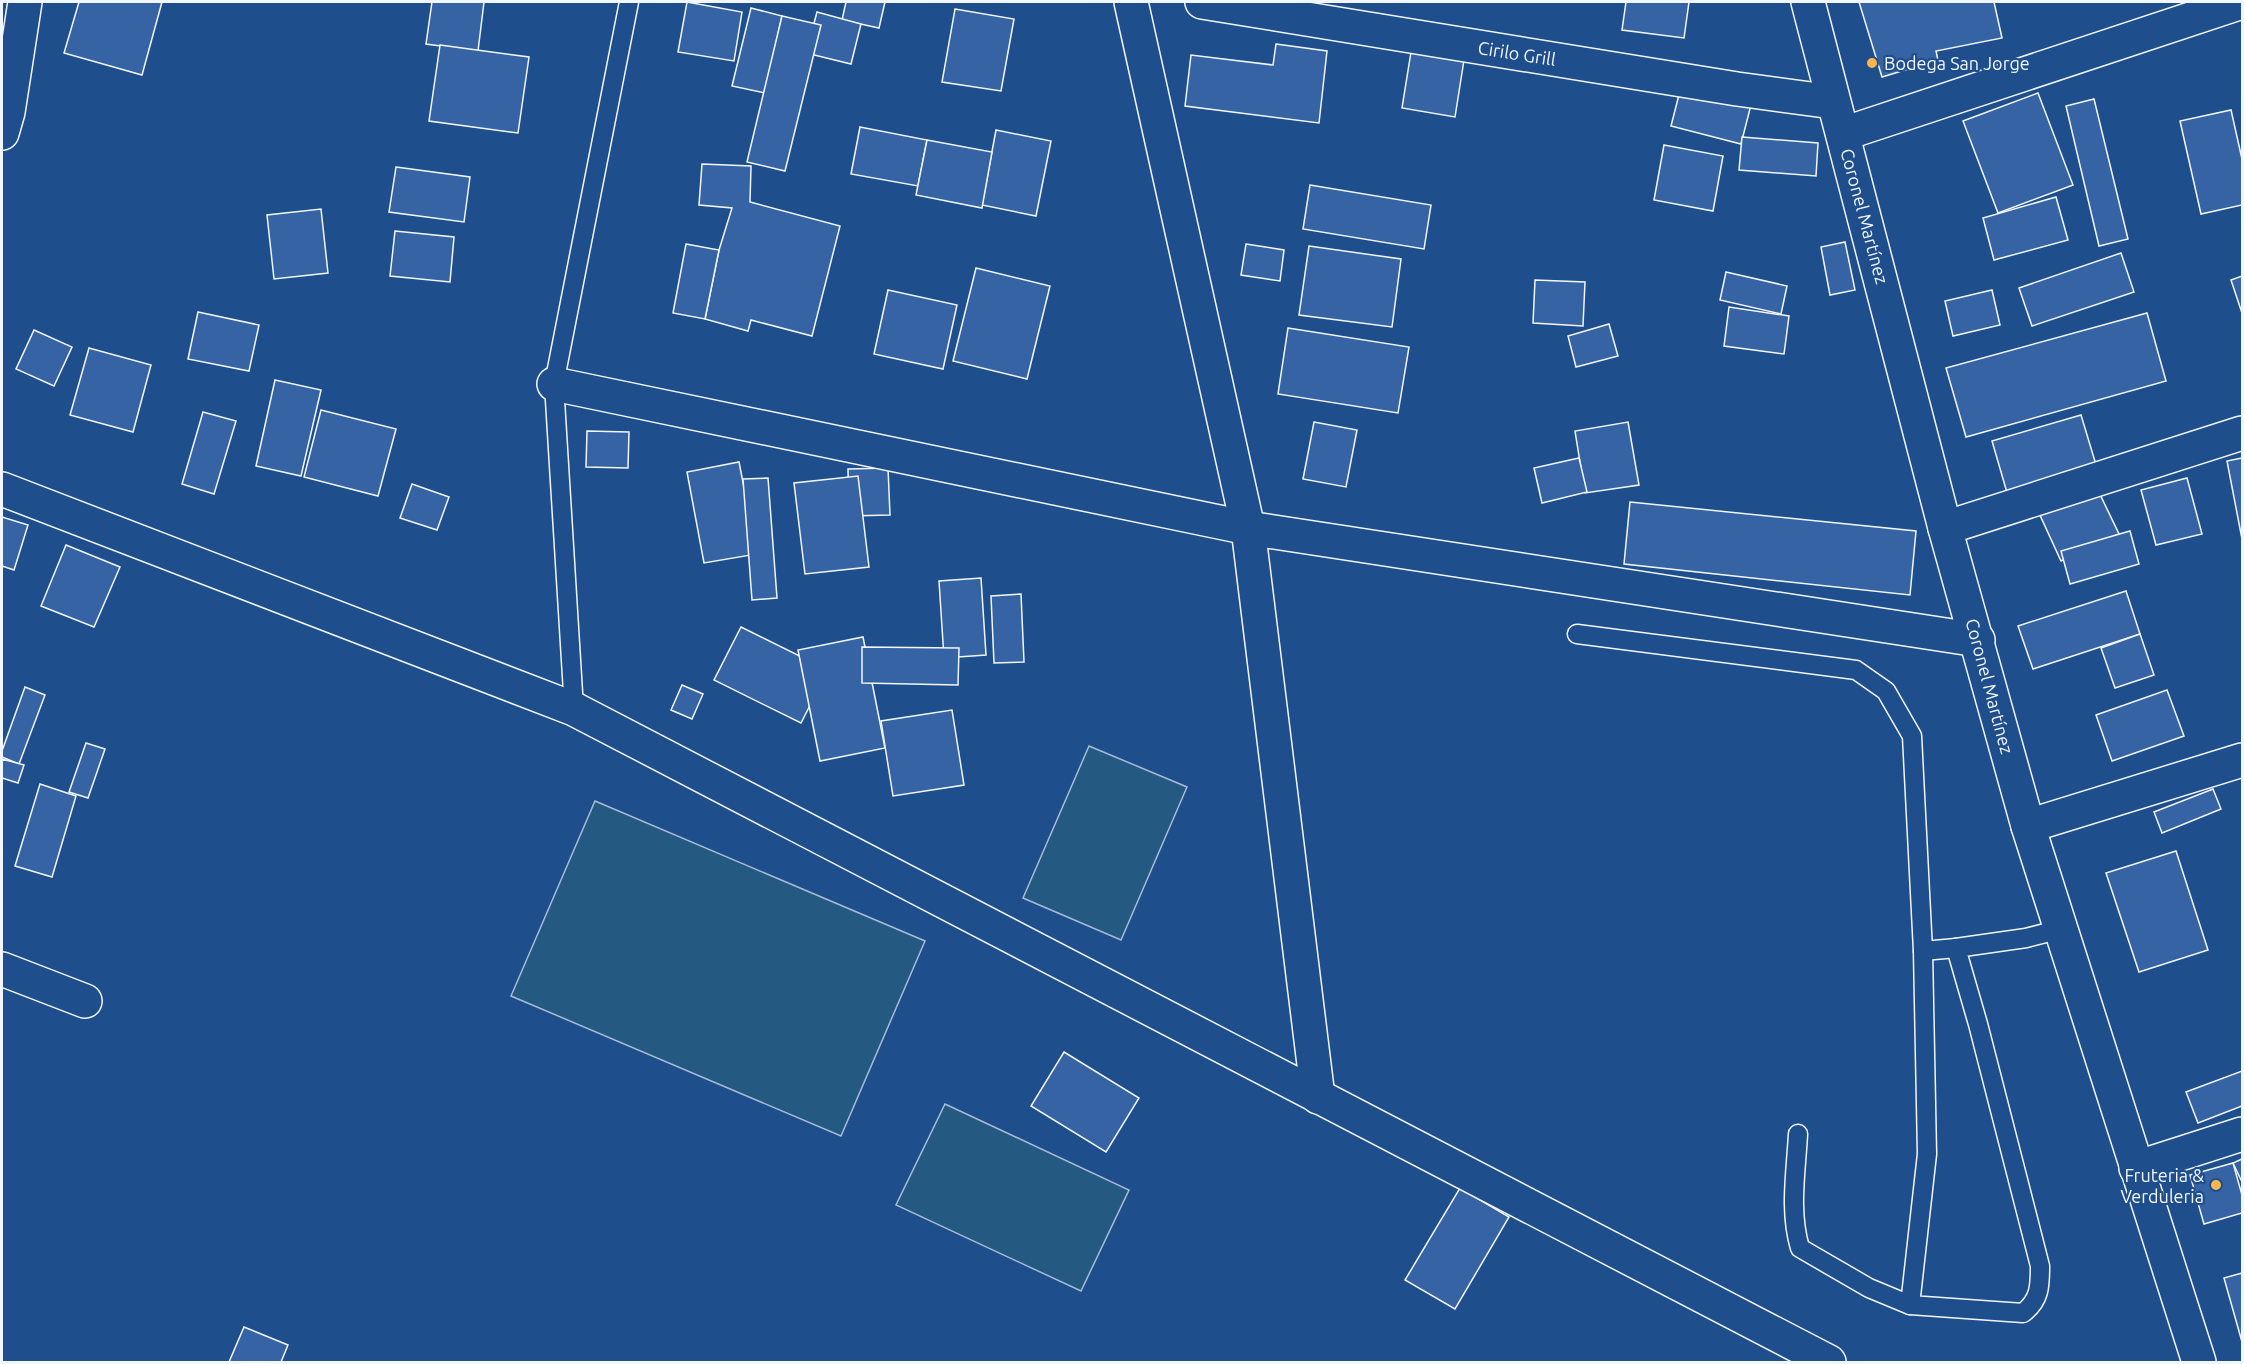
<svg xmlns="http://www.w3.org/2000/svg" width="2244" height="1364" font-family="Ubuntu,sans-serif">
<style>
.green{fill:#245a82;stroke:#a8bbd7;stroke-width:1.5}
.building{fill:#3563a3;stroke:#f2f6ff;stroke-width:1.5}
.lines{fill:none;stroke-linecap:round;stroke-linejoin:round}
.service-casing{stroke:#f2f6ff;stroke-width:21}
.minor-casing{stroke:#f2f6ff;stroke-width:36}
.secondary-casing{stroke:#f2f6ff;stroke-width:36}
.service{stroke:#1f4e8c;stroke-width:18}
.minor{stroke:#1f4e8c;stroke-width:33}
.secondary{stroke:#1f4e8c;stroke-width:33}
.poi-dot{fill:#ffb74d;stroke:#1f4e8c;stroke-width:2}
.labels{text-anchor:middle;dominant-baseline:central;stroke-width:4.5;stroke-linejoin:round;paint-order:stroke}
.street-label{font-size:18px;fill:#f2f6ff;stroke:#1f4e8c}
.poi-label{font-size:18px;fill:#f2f6ff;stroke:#1f4e8c;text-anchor:start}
</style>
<rect width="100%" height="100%" fill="#1f4e8c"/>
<g class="green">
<polygon points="1089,746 1187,787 1121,940 1023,898"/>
<polygon points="595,801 925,941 841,1136 511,996"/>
<polygon points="945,1104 1129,1190 1081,1291 896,1205"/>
</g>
<g class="building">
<polygon points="79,2 162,2 142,75 64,53"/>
<polygon points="432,2 484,2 478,51 426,44"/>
<polygon points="687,2 742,12 734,61 678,52"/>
<polygon points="846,2 885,2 879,28 842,20"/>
<polygon points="1626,2 1689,2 1684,38 1622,30"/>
<polygon points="1859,2 1994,2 2002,38 1936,51 1938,60 1882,77"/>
<polygon points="751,8 782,16 765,93 732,86"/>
<polygon points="955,9 1014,19 1001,91 942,82"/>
<polygon points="817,12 861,24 851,64 806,53"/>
<polygon points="782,16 821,25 785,171 747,162"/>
<polygon points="1276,44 1327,51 1319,123 1185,106 1191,55 1273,65"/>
<polygon points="440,45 529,57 518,133 429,121"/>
<polygon points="1411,52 1464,60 1455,117 1402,108"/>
<polygon points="1683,79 1753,97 1741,144 1671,126"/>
<polygon points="2038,93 2073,185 1998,213 1963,121"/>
<polygon points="2094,99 2128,239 2099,246 2066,106"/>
<polygon points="2231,110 2242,159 2242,205 2201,214 2180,121"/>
<polygon points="860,127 927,140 918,186 851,174"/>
<polygon points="996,130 1051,141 1036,216 982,205"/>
<polygon points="1742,137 1818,143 1816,176 1739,170"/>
<polygon points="927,140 992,152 982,208 916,195"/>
<polygon points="1664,145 1723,156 1713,211 1654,200"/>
<polygon points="702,164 751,166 750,202 840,226 812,336 751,320 748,331 705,319 719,250 732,208 699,205"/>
<polygon points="396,167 470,177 464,222 389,212"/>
<polygon points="1310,185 1431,205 1424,249 1303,229"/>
<polygon points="2056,197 2068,240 1994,260 1983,218"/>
<polygon points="321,209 328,273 274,279 267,215"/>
<polygon points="395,231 454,237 450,282 390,276"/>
<polygon points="1845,242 1855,290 1830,295 1821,247"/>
<polygon points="686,244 719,250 705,319 673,313"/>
<polygon points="1246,244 1284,250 1280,281 1241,275"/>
<polygon points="1309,246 1401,259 1392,327 1299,315"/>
<polygon points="2121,253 2134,292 2032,326 2019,288"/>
<polygon points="976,268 1050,286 1027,379 953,361"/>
<polygon points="1726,272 1787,286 1781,314 1720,300"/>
<polygon points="2242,276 2242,313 2231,280"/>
<polygon points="1535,280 1585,282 1583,326 1533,323"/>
<polygon points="888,290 957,305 943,369 874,354"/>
<polygon points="1992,290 2000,325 1953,336 1945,301"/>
<polygon points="1729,307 1789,316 1784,354 1724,346"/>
<polygon points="198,312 259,325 249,371 188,359"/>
<polygon points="2147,313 2166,381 1966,437 1946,368"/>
<polygon points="1609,324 1618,356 1576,367 1568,336"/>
<polygon points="1288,328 1409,347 1398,413 1278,394"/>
<polygon points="34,330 72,347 54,386 16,369"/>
<polygon points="89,348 151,365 133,432 70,415"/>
<polygon points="275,380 321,390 301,476 256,466"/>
<polygon points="321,410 396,429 378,496 304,477"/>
<polygon points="203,412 236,421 214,494 182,484"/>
<polygon points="2081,415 2097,468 2008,496 1992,441"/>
<polygon points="1314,422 1357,430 1346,487 1303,479"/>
<polygon points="1628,422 1639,485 1585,493 1575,431"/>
<polygon points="587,431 629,432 628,468 586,467"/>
<polygon points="1579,458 1587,492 1542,503 1534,468"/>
<polygon points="2242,458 2242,539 2227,461"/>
<polygon points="739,462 757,554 704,563 687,472"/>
<polygon points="888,468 890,515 849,516 848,469"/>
<polygon points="858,476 869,567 805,574 794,483"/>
<polygon points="768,478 777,598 752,600 743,479"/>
<polygon points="2187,478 2202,534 2156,545 2141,490"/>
<polygon points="412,484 449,497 437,530 400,518"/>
<polygon points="2096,486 2119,534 2061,561 2039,513"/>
<polygon points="1630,502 1916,531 1910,595 1624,564"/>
<polygon points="2,517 28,525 14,570 2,566"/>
<polygon points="2130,531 2139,564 2070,584 2061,551"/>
<polygon points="66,545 120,567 94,627 41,606"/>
<polygon points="981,578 986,655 944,658 939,581"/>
<polygon points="2126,591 2140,634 2033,669 2018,626"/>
<polygon points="1021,594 1024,662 994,663 991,596"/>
<polygon points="741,627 828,670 801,723 714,680"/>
<polygon points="2140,634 2154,675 2115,688 2101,648"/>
<polygon points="863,637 885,748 820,761 798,650"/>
<polygon points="862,647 959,648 958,685 862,683"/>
<polygon points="682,685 703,694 692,719 671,710"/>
<polygon points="25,687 45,695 19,764 2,757 2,751"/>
<polygon points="2167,690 2184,736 2112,761 2096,715"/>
<polygon points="952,710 964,785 893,796 881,721"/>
<polygon points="86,743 105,749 88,798 69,792"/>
<polygon points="2,759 24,765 18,783 2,778"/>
<polygon points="40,784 76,796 52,877 15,866"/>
<polygon points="2213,789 2221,809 2162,833 2154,812"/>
<polygon points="2176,851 2208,950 2139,972 2106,873"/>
<polygon points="1064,1052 1139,1098 1106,1152 1031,1106"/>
<polygon points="2242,1071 2242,1106 2198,1123 2186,1092"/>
<polygon points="2242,1159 2242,1182 2233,1163"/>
<polygon points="2233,1163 2242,1195 2242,1213 2204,1224 2190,1175"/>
<polygon points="1460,1188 1509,1217 1455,1309 1405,1280"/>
<polygon points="2242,1273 2242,1342 2224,1278"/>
<polygon points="244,1327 288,1345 281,1362 229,1362"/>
</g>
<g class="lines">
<g class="service-casing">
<g id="service">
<polyline points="1577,634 1856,670 1886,691 1912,736 1923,951 1956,948"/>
<polyline points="574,709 554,384 629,2"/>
<path d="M1923,951L1927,1154L1910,1305L2023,1313C2040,1300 2040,1286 2040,1266L1978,1024L1956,948L2026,938L2061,929"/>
<path d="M1798,1134C1796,1172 1789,1211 1800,1248L1869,1288L1910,1305"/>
</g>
</g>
<g class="minor-casing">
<g id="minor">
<polyline points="1131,2 1248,528 1318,1097"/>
<polyline points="1202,2 1737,89 1833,102"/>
<polyline points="2,133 8,112 25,2"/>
<polyline points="1843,134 2242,2"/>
<polyline points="554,384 1248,528 1978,640"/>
<polyline points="2,489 574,709 1829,1362"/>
<polyline points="1945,528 2242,433"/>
<polyline points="2028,826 2242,760"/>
<polyline points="2,969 85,1001"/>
<polyline points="2136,1168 2242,1134"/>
</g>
</g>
<g class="secondary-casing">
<polyline id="secondary" points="1808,2 1945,528 2028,826 2199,1362"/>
</g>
<use href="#service" class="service"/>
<use href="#minor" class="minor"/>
<use href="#secondary" class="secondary"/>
</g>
<g class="poi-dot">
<circle cx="1872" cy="63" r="6"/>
<circle cx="2216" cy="1185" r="6"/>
</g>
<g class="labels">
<g class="street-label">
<text transform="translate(1517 53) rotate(9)">Cirilo Grill</text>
<text transform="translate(1865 216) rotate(75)">Coronel Martínez</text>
<text transform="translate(1990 686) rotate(75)">Coronel Martínez</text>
</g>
<g class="poi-label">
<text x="1884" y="63">Bodega San Jorge</text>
<text x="2204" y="1175" text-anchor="end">Fruteria &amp;<tspan x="2204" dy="21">Verduleria</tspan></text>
</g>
</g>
<rect width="2244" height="1364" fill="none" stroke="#f2f6ff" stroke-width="6"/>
</svg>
